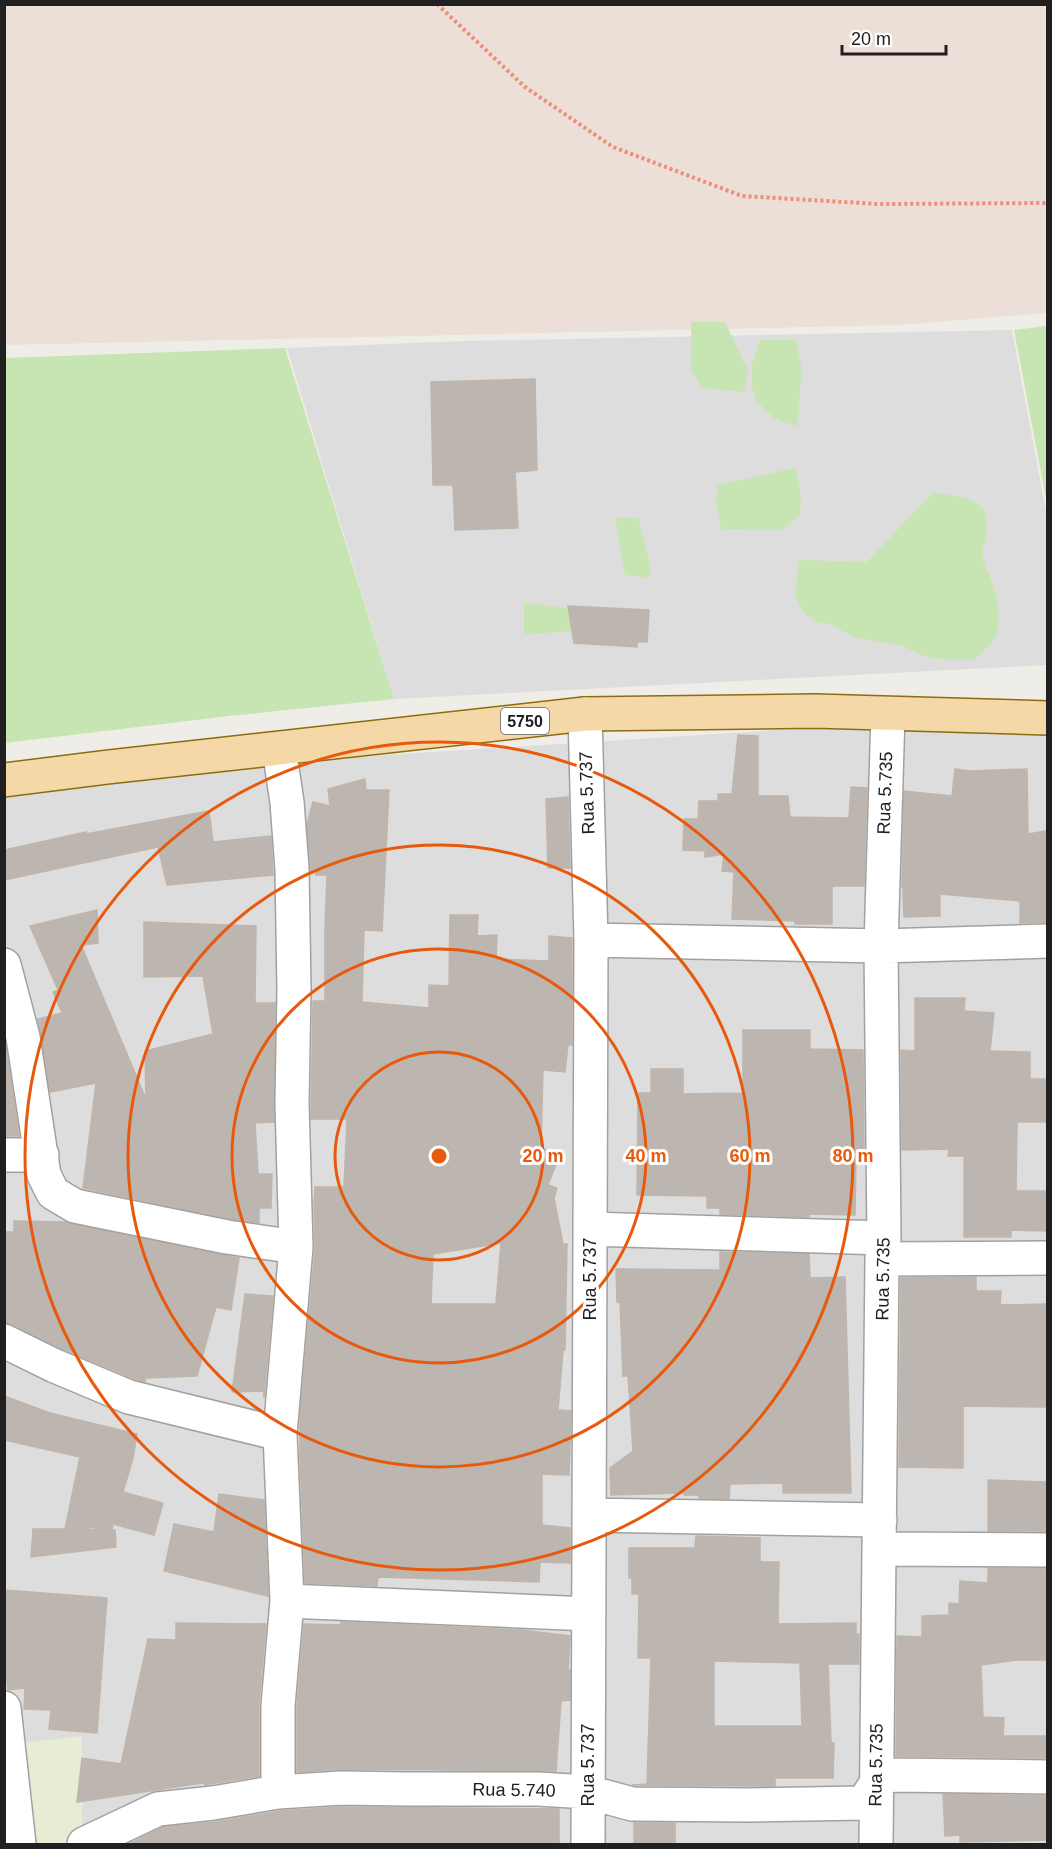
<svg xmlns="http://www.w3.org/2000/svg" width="1052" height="1849" font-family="Arial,sans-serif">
<rect width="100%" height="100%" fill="#efede7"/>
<path fill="#dedddd" d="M 1012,330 L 1047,517 L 1047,665 L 394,699 L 287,348 L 465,341 Z
M 1047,713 L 1047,1844 L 5,1844 L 5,791 L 117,772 Z"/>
<path fill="#ecdfd8" d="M 4,5 L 1047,5 L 1047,313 L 899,325 L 5,345 Z"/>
<path fill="#e9ecd4" d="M 82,1736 L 82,1835 L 65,1844 L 22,1844 L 14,1744 Z"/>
<path fill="#c7e5b2" d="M 691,322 L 725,322 L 748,370 L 744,392 L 702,388 L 691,369 Z
M 1047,326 L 1048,326 L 1047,504 L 1014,330 Z
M 760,340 L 796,340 L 802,370 L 797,427 L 774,418 L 756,401 L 752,386 L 752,363 Z
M 285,348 L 394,699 L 229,716 L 5,743 L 5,358 Z
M 795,468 L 801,493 L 800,515 L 782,530 L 721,529 L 716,503 L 718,485 Z
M 933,492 C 945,495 973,497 981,507 C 994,521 982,540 983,556 C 984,566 988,572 992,582 C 998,597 1003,626 993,640 C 988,648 980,654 973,660 L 938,659 L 918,654 L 904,646 L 852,637 L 833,625 L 820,623 L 804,614 L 795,595 L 799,560 L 867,562 Z
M 615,517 L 638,517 L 650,564 L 650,578 L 625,575 Z
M 524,602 L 582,611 L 584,631 L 524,634 Z"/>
<path fill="#bdb6b0" stroke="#c0b5aa" stroke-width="1.5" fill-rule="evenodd" d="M 535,379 L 537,470 L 515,472 L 518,528 L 455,530 L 453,485 L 433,485 L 431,382 Z
M 568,606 L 649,610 L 647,642 L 637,642 L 637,647 L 574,643 Z
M 738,735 L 758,736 L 758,796 L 788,796 L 790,817 L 849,818 L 851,787 L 867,788 L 864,886 L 832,886 L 832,924 L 795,924 L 795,921 L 732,919 L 734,872 L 722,871 L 724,854 L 705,857 L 705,851 L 683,850 L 684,819 L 698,819 L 699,801 L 718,801 L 718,794 L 732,794 Z
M 955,769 L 970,771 L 1027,769 L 1028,834 L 1047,831 L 1047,922 L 1020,923 L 1020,901 L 940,894 L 940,916 L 904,917 L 903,887 L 902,887 L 904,791 L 952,796 Z
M 365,779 L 366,790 L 389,790 L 382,931 L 364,930 L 362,1002 L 429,1008 L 429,985 L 449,986 L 450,915 L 478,915 L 477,936 L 497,935 L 496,959 L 549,961 L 549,936 L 572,938 L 572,1045 L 568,1045 L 565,1072 L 543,1070 L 541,1148 L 560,1154 L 548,1185 L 557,1188 L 554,1198 L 563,1244 L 567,1244 L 565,1350 L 563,1350 L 558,1410 L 571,1411 L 569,1475 L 542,1474 L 542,1525 L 570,1528 L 570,1563 L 540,1562 L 539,1582 L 378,1577 L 377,1586 L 305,1583 L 300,1458 L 300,1417 L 315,1249 L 314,1203 L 315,1187 L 344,1187 L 347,1119 L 311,1119 L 313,1001 L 325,1001 L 325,928 L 327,875 L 316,875 L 315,871 L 311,871 L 307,824 L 313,802 L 330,806 L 328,789 ZM 501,1243 L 496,1304 L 431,1304 L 433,1254 Z
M 568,797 L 570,868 L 548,868 L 546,799 Z
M 209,811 L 213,842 L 271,836 L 273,875 L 167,885 L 158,847 L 4,880 L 4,850 L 86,832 L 86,834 Z
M 97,910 L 98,943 L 81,945 L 146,1099 L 145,1051 L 213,1034 L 203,976 L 144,977 L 144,922 L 256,926 L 255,1003 L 275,1003 L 274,1122 L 255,1123 L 258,1174 L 272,1174 L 271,1208 L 259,1208 L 259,1223 L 230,1219 L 83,1188 L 96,1083 L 50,1092 L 38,1019 L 62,1013 L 53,992 L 58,990 L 30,926 Z
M 915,998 L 965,998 L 964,1011 L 994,1013 L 990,1051 L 1030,1052 L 1030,1079 L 1047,1079 L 1047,1122 L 1017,1122 L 1016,1191 L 1047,1191 L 1047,1231 L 1011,1230 L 1011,1237 L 964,1237 L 964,1156 L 948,1156 L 949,1149 L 902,1150 L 901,1050 L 915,1051 Z
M 743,1030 L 810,1030 L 810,1049 L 863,1050 L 864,1157 L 856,1156 L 855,1215 L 809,1214 L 809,1217 L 720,1214 L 720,1208 L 707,1208 L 707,1196 L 637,1195 L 638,1093 L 651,1093 L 651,1069 L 683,1069 L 683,1094 L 743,1093 Z
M 4,1040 L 5,1041 L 19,1136 L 4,1136 Z
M 14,1221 L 65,1222 L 239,1258 L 231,1310 L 216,1307 L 197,1376 L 146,1378 L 145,1382 L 135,1379 L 63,1349 L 12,1324 L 4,1323 L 4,1232 L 14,1232 Z
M 720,1252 L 809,1254 L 810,1278 L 845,1277 L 851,1493 L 783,1493 L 783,1483 L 730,1484 L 729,1499 L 699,1498 L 699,1495 L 684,1495 L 684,1493 L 611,1495 L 610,1468 L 633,1451 L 628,1376 L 623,1376 L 620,1302 L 617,1302 L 616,1269 L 720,1270 Z
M 976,1277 L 976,1291 L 1001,1291 L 1000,1305 L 1047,1304 L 1047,1407 L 963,1406 L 963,1468 L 899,1467 L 901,1278 Z
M 245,1294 L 273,1296 L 264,1398 L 264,1391 L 232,1392 Z
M 4,1396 L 50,1413 L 137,1434 L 133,1458 L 123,1492 L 163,1503 L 154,1535 L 113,1524 L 112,1529 L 88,1527 L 89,1529 L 115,1530 L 116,1547 L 31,1557 L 33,1529 L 65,1529 L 80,1457 L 4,1440 Z
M 988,1480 L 1047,1482 L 1047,1531 L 988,1531 Z
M 219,1494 L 264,1500 L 268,1596 L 164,1571 L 174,1524 L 214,1532 Z
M 696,1536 L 760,1538 L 760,1562 L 779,1562 L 778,1624 L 856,1623 L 856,1634 L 859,1634 L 859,1664 L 828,1664 L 831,1743 L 834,1743 L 833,1778 L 775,1778 L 775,1786 L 632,1785 L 647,1784 L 651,1658 L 638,1658 L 639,1594 L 632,1594 L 632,1578 L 629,1578 L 629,1548 L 695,1548 ZM 714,1661 L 800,1663 L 802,1726 L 714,1726 Z
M 988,1568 L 1047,1569 L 1047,1660 L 1017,1660 L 981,1665 L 983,1717 L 1004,1718 L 1003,1736 L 1047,1736 L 1047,1758 L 896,1756 L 897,1636 L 922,1637 L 922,1616 L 949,1615 L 949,1603 L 959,1604 L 960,1581 L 988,1583 Z
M 4,1590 L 107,1598 L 97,1733 L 49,1729 L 51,1710 L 24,1709 L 25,1688 L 8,1690 L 4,1657 Z
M 341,1622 L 522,1630 L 570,1636 L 568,1670 L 570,1670 L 570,1700 L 561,1701 L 556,1771 L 341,1769 L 297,1772 L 297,1707 L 304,1624 L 341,1625 Z
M 176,1623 L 266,1624 L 259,1704 L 259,1776 L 210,1784 L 204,1785 L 209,1782 L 77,1802 L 82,1758 L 121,1764 L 148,1639 L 176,1640 Z
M 943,1794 L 1047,1796 L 1047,1840 L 960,1842 L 960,1835 L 945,1836 Z
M 341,1807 L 559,1809 L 559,1845 L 127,1845 L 163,1827 L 215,1822 L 280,1811 Z
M 634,1823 L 675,1823 L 675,1845 L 634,1845 Z"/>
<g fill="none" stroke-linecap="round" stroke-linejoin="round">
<defs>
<path id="minor" d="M 585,714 L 591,940 L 588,1844
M 591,940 L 881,946 L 1048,941
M 4,965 L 23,1037 L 44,1175 L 53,1193 L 75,1206 L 227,1237 L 296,1247
M 4,1155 L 42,1155
M 590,1229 L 884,1238
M 882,1259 L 1048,1258
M 4,1341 L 55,1366 L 129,1397 L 280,1434
M 590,1515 L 880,1520
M 880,1549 L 1048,1550
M 287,1601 L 589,1614
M 4,1708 L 19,1844
M 278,1792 L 278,1706 L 287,1601 L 280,1434 L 296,1247 L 292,1103 L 294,990 L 292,869 L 287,802 L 279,749
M 84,1844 L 158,1809 L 213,1803 L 278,1792 L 341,1788 L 407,1789 L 538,1789 L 588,1792 L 632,1804 L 748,1805 L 864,1803 C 872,1789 876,1780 892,1775 L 1048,1777
M 876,1844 L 882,1259 L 884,1238 L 881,946 L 888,714"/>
<path id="major" d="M 4,780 L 108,767 L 585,714 L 815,711 L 1048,718"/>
</defs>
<use href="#minor" stroke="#a1a1a1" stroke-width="36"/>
<use href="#major" stroke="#8e6c0d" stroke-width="36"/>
<path stroke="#ee8d79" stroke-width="4" stroke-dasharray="3 3" stroke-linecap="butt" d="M 437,4 L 525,87 L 613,147 L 742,196 L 879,204 L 1048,203"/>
<use href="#minor" stroke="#fff" stroke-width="33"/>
<use href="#major" stroke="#f4d8a7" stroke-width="33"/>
</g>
<g fill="none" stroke="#e8590c" stroke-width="3">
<circle cx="439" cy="1156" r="104"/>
<circle cx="439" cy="1156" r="207"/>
<circle cx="439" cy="1156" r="311"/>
<circle cx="439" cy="1156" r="414"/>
</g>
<g text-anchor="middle" stroke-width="6" stroke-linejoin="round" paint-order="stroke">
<rect fill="#fff" stroke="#636363" stroke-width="1.5" x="501" y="708" width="48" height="26" rx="4.5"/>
<g font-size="16" font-weight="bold" fill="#202020">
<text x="525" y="727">5750</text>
</g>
<g font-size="18" fill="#202020" stroke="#fff">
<text transform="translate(587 793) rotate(-92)" y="6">Rua 5.737</text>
<text transform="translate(885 793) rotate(-88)" y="6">Rua 5.735</text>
<text transform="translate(590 1279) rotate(-90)" y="6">Rua 5.737</text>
<text transform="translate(883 1279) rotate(-89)" y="6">Rua 5.735</text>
<text transform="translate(588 1765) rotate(-90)" y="6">Rua 5.737</text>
<text transform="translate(876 1765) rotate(-89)" y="6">Rua 5.735</text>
<text transform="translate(514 1790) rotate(1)" y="6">Rua 5.740</text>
</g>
</g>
<circle cx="439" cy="1156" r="9" fill="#e8590c" stroke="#fff" stroke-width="3"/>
<g font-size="18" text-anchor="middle" font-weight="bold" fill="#e8590c" stroke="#fff" stroke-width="6" stroke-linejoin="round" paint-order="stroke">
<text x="543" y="1162">20 m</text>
<text x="646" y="1162">40 m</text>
<text x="750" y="1162">60 m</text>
<text x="853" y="1162">80 m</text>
</g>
<rect width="1052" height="1849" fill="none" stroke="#202020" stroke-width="12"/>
<path d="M842 45v9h104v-9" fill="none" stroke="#202020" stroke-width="3"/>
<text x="851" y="45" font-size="18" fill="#202020" stroke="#ffffff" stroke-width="4.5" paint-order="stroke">20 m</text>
</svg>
